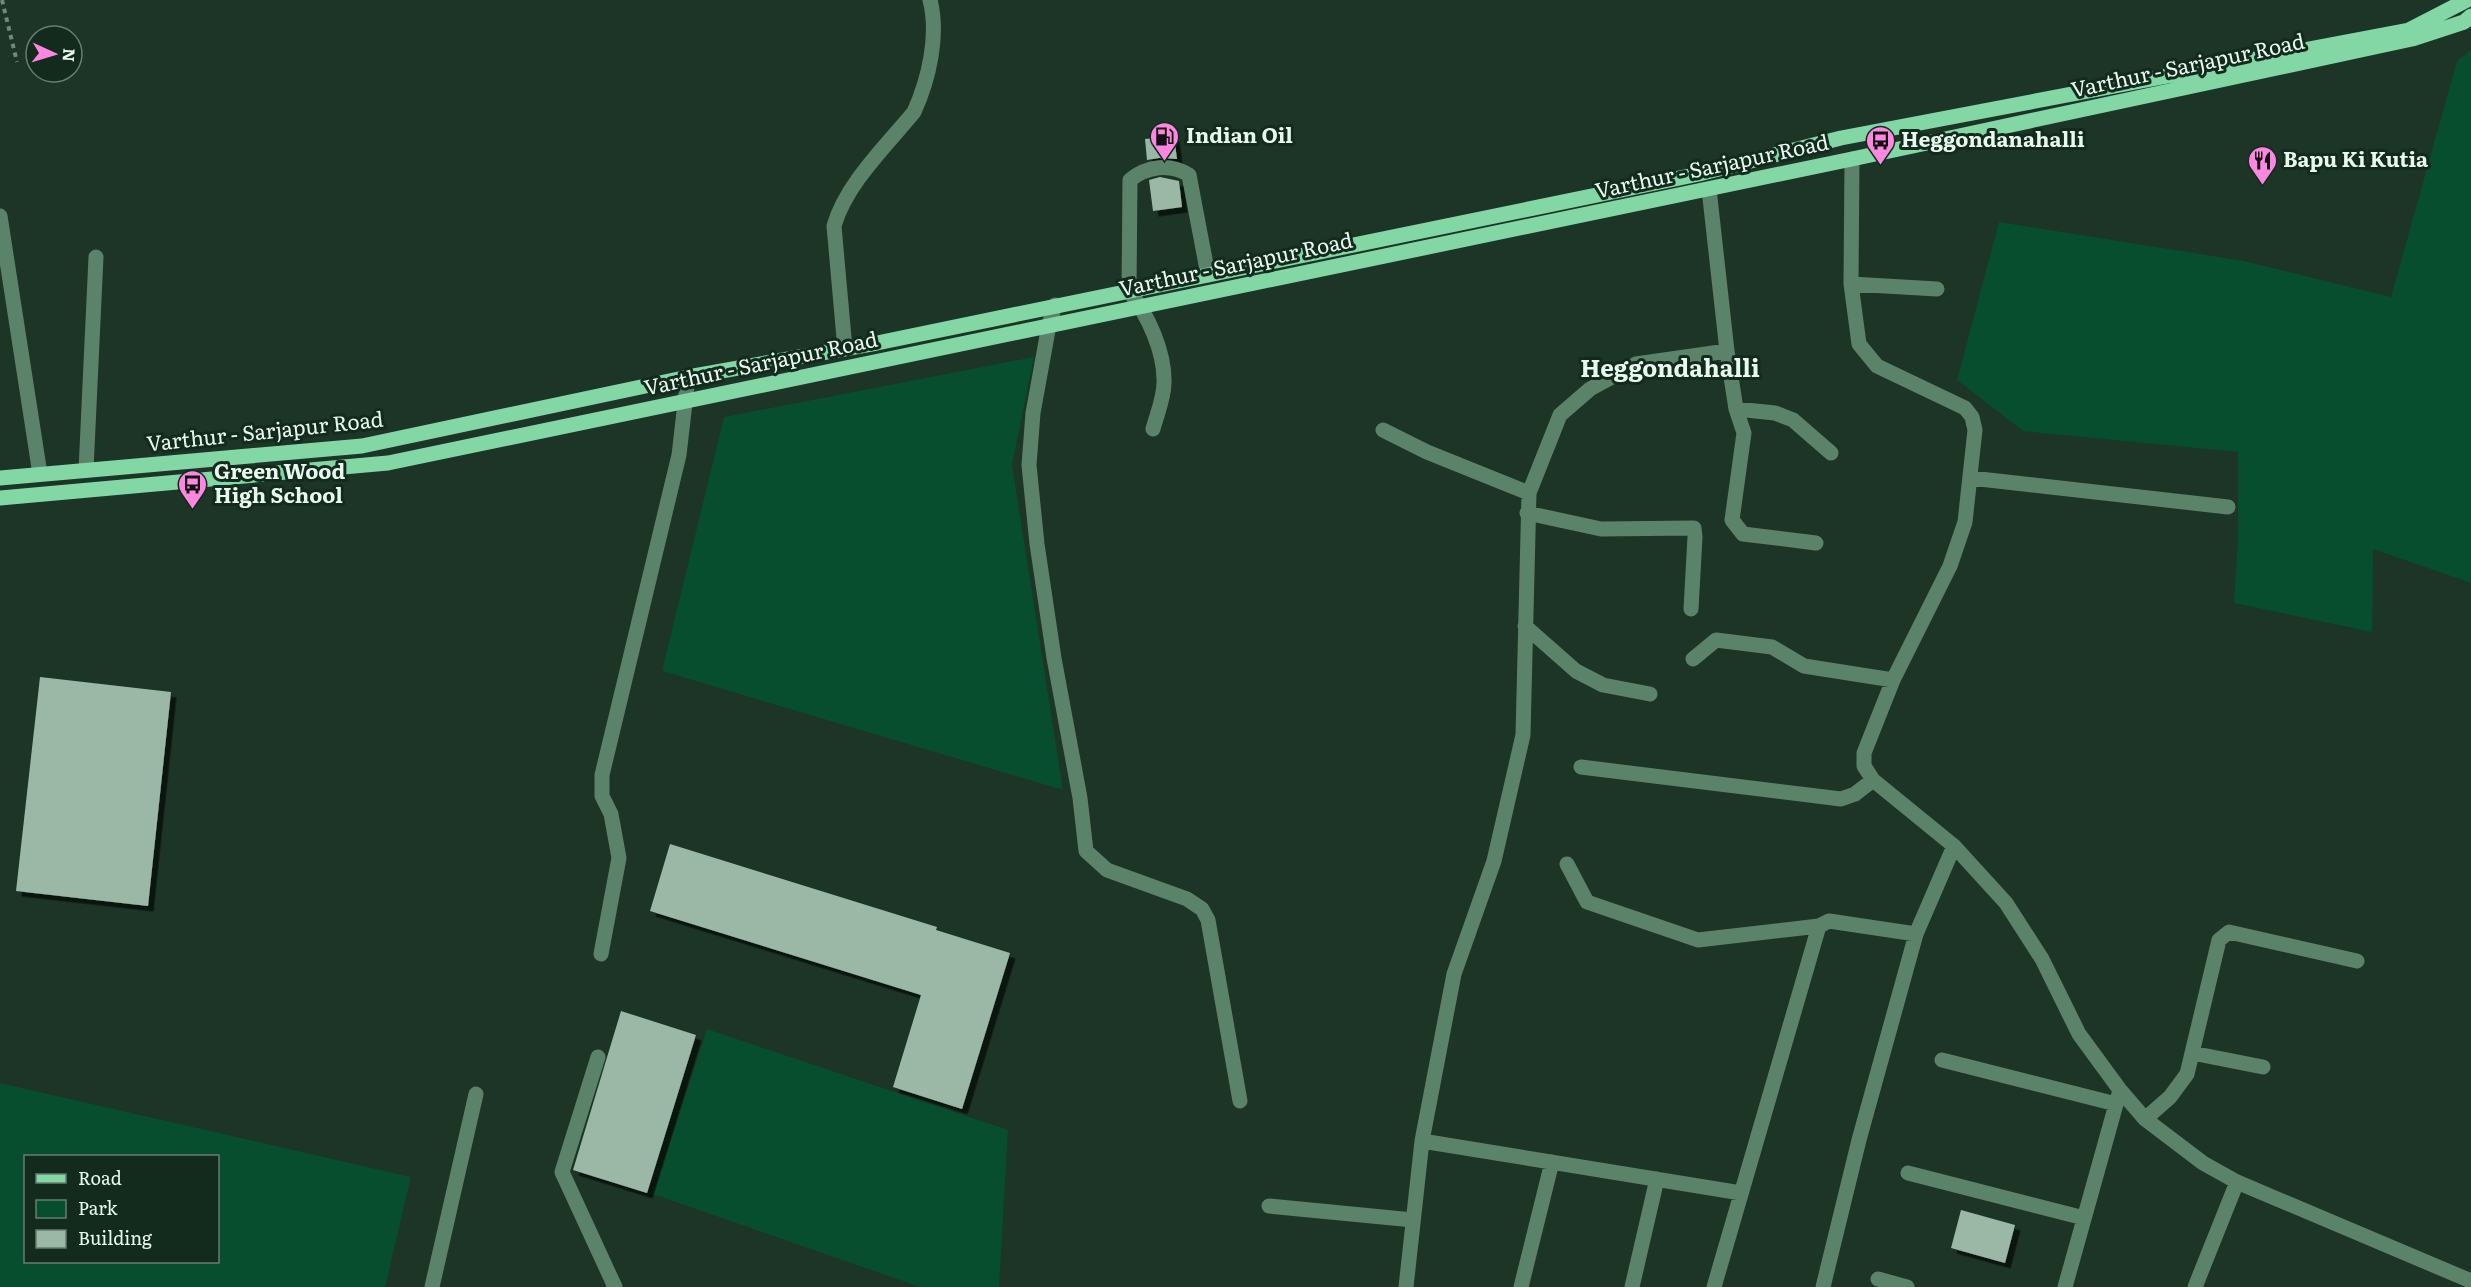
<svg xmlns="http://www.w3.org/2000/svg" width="2471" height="1287" font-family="Literata,serif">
<defs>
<filter id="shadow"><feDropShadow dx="5.5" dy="5.5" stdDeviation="0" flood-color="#0009"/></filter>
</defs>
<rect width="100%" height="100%" fill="#1c3526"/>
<path fill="#064e2d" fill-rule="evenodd" d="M 2471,50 L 2471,583 L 2373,549 L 2372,632 L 2234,603 L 2238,536 L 2238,452 L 2023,431 L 1957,380 L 1999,222 L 2244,261 L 2391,297 L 2457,61 Z
M 1034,357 L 1012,465 L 1063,790 L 662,671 L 724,417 Z
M 707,1029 L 1008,1130 L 999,1287 L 920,1287 L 653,1194 Z
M 0,1083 L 411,1177 L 385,1287 L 0,1287 ZM 26,1156 L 218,1156 L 218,1262 L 26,1262 Z"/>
<path fill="#9ab8a5" filter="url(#shadow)" d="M 1174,136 L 1177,159 L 1159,158 L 1147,160 L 1145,139 Z
M 1160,177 L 1179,181 L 1182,207 L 1153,211 L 1149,180 Z
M 40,677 L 171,692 L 148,906 L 16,891 Z
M 670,844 L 937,927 L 936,930 L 1010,953 L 962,1109 L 893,1087 L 921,995 L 650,911 Z
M 621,1011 L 696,1035 L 647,1193 L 573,1170 Z
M 1961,1210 L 2015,1225 L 2005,1263 L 1951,1248 Z"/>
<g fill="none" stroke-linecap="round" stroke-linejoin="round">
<path stroke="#73887b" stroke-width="4" stroke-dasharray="4.5 4.5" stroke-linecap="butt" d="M 2,0 L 17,62"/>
<path stroke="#5b836a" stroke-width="15" d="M 1852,159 L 1851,284 L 1859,344 L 1877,366 L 1965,408 L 1972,417 L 1975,430 L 1965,522 L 1950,566 L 1893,680 L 1864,753 L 1864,766 L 1873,780 L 1954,846 L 2006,903 L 2042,959 L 2079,1034 L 2120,1090 L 2145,1119 L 2203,1163 L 2237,1182 L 2471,1281
M 0,216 L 40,474
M 1851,284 L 1937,289
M 1055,305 L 1049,325 L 1033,413 L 1029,465 L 1037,544 L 1054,658 L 1080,798 L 1086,851 L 1107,870 L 1187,899 L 1202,909 L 1208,920 L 1240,1101
M 845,349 L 834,226 C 846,184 886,146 914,112 C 929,79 939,35 930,0
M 1727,351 L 1736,409 L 1744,433 L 1732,520 L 1743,534 L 1816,543
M 1736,409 L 1775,413 L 1793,420 L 1831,453
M 1153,429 C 1157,414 1164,398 1164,383 C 1165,352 1148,315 1129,291 L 1130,180 C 1147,166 1170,163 1189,175 L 1208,275
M 1383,430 L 1427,452 L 1529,493
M 86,470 L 96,257
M 1971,478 L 2228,507
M 1527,513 L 1601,529 L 1694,528 L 1695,537 L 1691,609
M 1525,626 L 1576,671 L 1603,685 L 1650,694
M 1693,659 L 1716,640 L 1772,647 L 1804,666 L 1893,680
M 1581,767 L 1841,799 L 1855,794 L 1873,780
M 1567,864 L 1587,902 L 1698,940 L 1819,926
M 601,954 L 619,858 L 611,814 L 602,796 L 602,775 L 679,455 L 688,377
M 2192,1053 L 2263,1067
M 598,1057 L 562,1172 L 615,1287
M 1942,1060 L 2116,1104
M 2145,1119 L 2170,1097 L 2187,1074 L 2219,940 L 2229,932 L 2357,961
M 1422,1141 L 1741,1193
M 1908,1173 L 2084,1218
M 1269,1206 L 1413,1220
M 1878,1279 L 1907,1287
M 432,1287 L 476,1094
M 1406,1287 L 1422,1141 L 1454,974 L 1494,861 L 1523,735 L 1529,493 L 1560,415 L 1590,389 L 1636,364 L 1727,351 L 1709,189
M 1521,1287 L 1552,1162
M 1632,1287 L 1657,1179
M 1714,1287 L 1819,926 L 1829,921 L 1916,934
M 1823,1287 L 1859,1140 L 1916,934 L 1954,846
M 2065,1287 L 2120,1090
M 2195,1287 L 2237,1182"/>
<path stroke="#82d7a4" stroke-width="15" d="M 0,478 L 362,446 L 688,377 L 877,343 L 1699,174 L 1841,138 L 2409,30 L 2467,0
M 0,498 L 388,463 L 1852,159 L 2412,39 L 2464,22 L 2471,16"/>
</g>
<defs>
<symbol id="fuel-pin" viewBox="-11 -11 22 30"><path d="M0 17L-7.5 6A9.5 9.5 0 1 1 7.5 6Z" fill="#fd86e1" stroke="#122b1d"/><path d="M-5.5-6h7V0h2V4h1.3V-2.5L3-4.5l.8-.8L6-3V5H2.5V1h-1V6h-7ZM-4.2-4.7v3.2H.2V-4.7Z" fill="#111"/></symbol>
<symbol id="bus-pin" viewBox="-11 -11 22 30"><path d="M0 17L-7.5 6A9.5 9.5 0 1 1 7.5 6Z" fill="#fd86e1" stroke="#122b1d"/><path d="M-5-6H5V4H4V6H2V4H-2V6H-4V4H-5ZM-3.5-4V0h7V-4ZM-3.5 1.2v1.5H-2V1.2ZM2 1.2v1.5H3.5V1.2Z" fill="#111"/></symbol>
<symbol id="restaurant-pin" viewBox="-11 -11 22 30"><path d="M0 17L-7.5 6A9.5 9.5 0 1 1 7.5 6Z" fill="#fd86e1" stroke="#122b1d"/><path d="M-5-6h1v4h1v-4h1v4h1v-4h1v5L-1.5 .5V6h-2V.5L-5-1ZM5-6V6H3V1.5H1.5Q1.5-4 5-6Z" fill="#111"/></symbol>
</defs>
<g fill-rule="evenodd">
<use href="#fuel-pin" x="1148" y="120" width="33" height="45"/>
<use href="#bus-pin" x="1864" y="124" width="33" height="45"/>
<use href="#restaurant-pin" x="2246" y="144" width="33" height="45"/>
<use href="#bus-pin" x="176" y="468" width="33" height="45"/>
</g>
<g text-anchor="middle" stroke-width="6" stroke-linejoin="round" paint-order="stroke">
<g font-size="21" fill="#eaf9ef" stroke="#122b1d">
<text transform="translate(2188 66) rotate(-12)" y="7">Varthur - Sarjapur Road</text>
<text transform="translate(1712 167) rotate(-12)" y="7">Varthur - Sarjapur Road</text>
<text transform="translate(1236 265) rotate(-12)" y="7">Varthur - Sarjapur Road</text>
<text transform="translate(761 364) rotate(-12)" y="7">Varthur - Sarjapur Road</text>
<text transform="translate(265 432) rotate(-6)" y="7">Varthur - Sarjapur Road</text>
</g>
<g font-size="21" font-weight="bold" fill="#eaf9ef" stroke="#122b1d" text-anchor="start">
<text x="1186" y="143">Indian Oil</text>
<text x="1901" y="147">Heggondanahalli</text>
<text x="2283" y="167">Bapu Ki Kutia</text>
<text x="214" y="479">Green Wood<tspan x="214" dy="24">High School</tspan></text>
</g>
<g font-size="24" font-weight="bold" fill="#eaf9ef" stroke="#122b1d">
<text x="1670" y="377">Heggondahalli</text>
</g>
</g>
<rect x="24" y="1155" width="195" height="108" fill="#122b1d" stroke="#687d71" stroke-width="1.5"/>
<rect x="36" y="1174" width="30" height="9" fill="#82d7a4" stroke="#687d71" stroke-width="1.5"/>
<text x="78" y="1185" font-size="18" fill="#eaf9ef">Road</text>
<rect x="36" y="1200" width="30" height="18" fill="#064e2d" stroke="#687d71" stroke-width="1.5"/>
<text x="78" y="1215" font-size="18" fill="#eaf9ef">Park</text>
<rect x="36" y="1230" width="30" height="18" fill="#9ab8a5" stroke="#687d71" stroke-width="1.5"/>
<text x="78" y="1245" font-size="18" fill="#eaf9ef">Building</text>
<g transform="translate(54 54) rotate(94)"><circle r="28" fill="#122b1d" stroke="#687d71" stroke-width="1.5"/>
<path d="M0-4.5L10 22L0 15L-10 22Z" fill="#fd86e1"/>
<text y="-9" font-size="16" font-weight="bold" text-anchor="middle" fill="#eaf9ef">N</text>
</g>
</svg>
